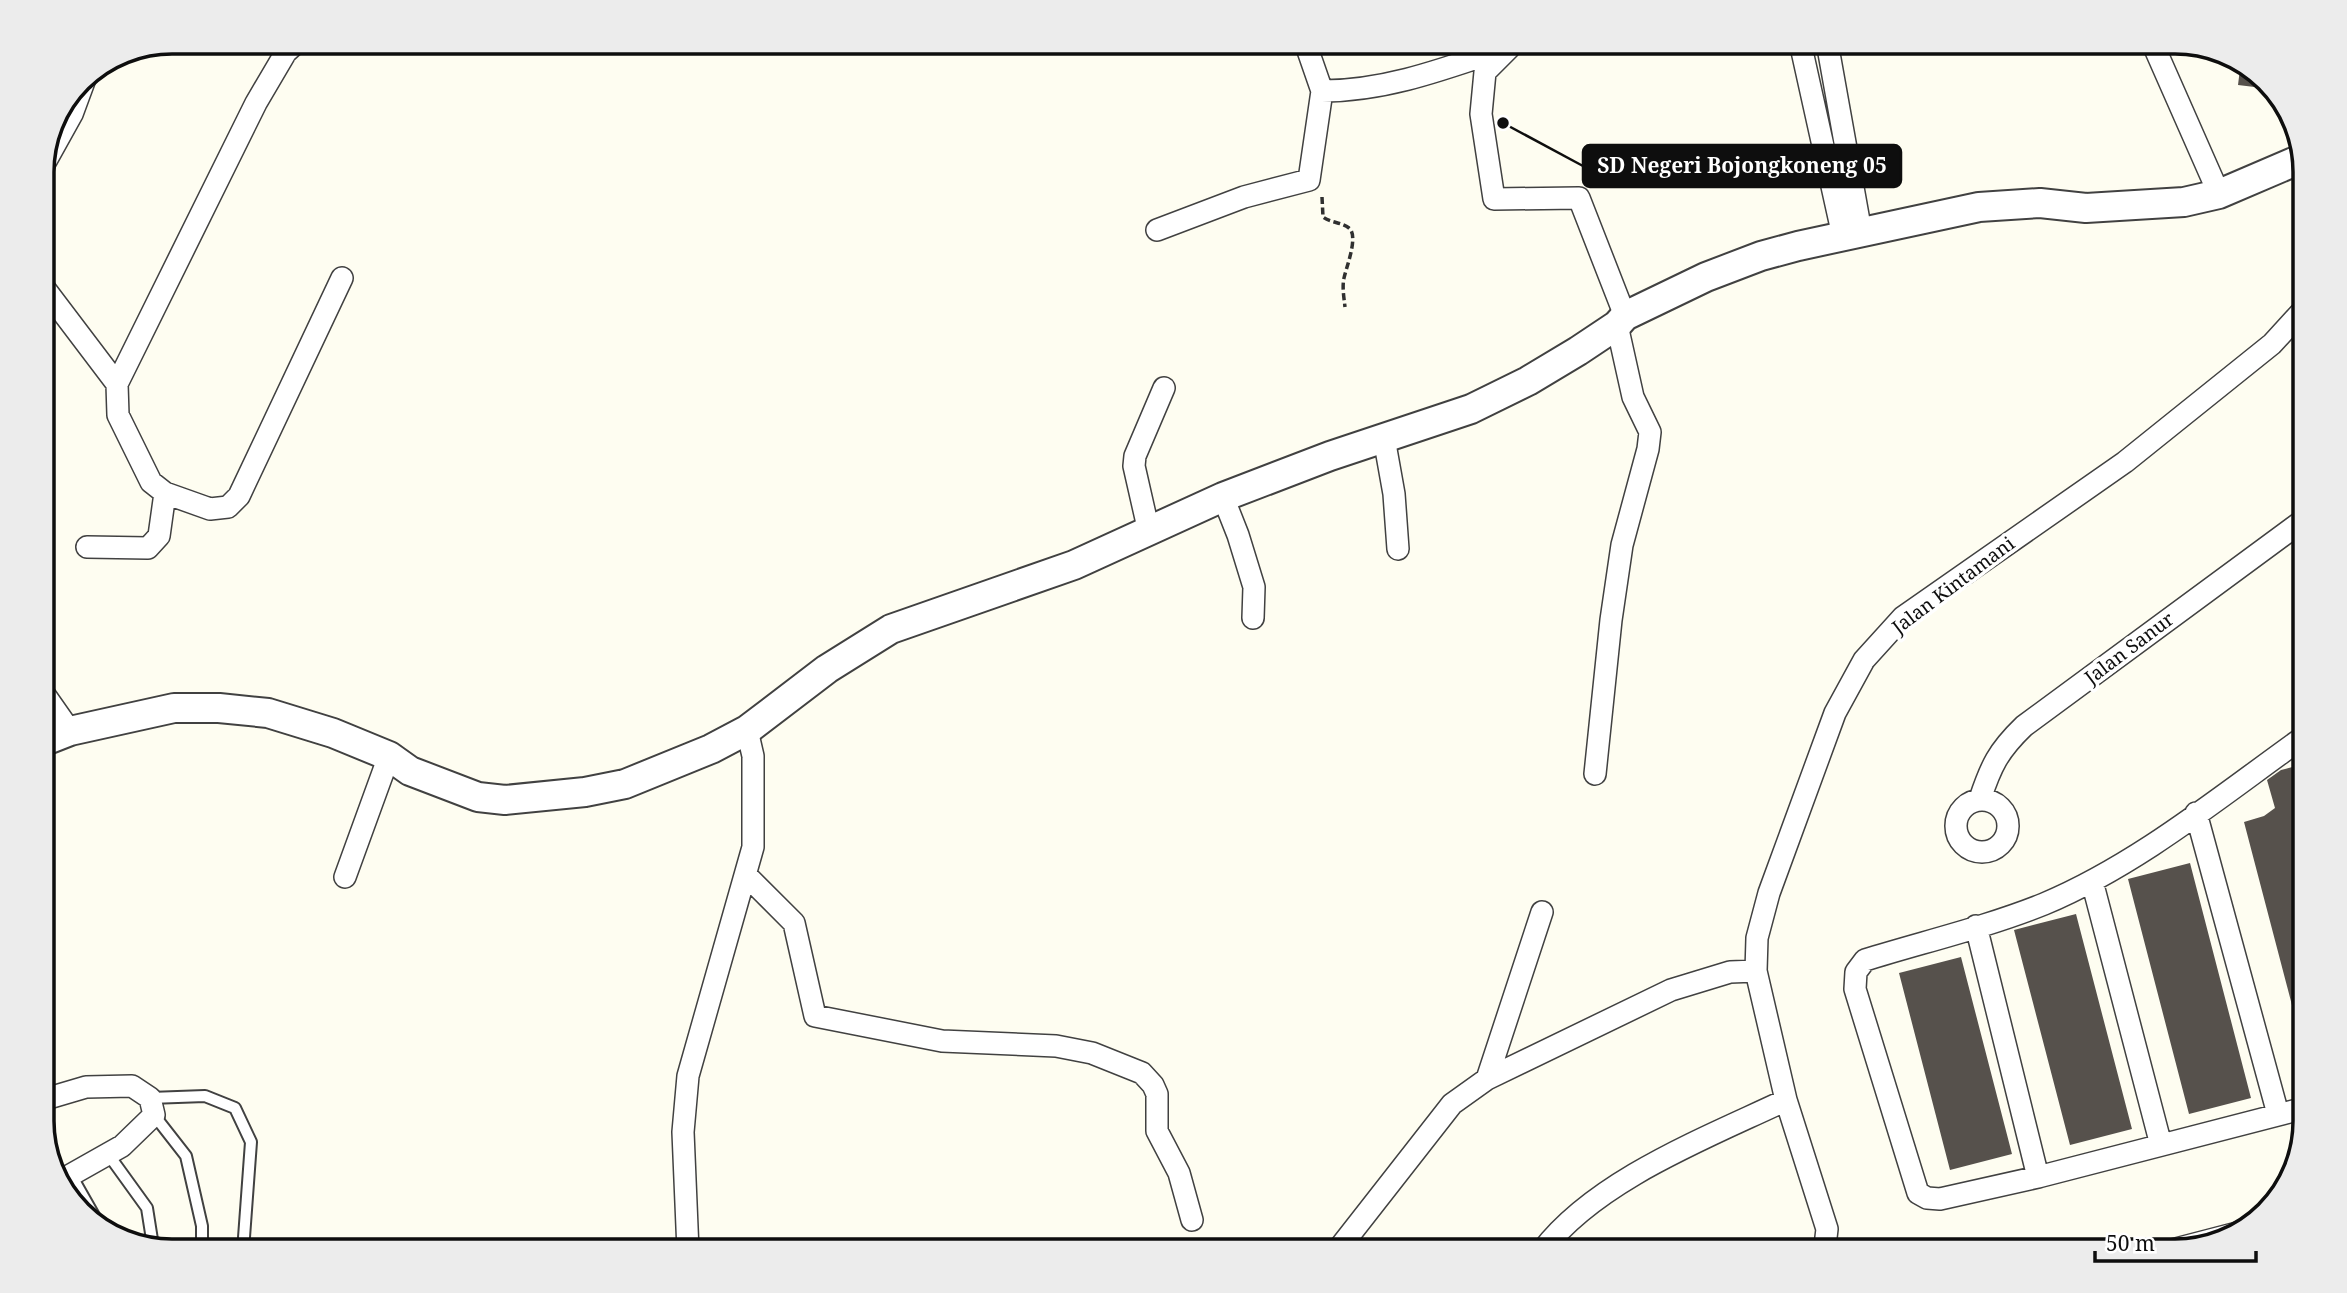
<svg xmlns="http://www.w3.org/2000/svg" width="2347" height="1293" font-family="'Noto Serif',serif">
<rect width="100%" height="100%" fill="#fefdf1"/>
<path fill="#56514c" d="M 2241,61 L 2253,72 L 2271,89 L 2238,85 Z
M 2296,766 L 2305,801 L 2305,1032 L 2299,1032 L 2244,822 L 2264,816 L 2275,808 L 2267,780 L 2281,770 Z
M 2190,863 L 2251,1098 L 2189,1114 L 2128,879 Z
M 2076,914 L 2132,1129 L 2070,1145 L 2014,930 Z
M 1961,957 L 2012,1154 L 1950,1170 L 1899,973 Z"/>
<g fill="none" stroke-linecap="round" stroke-linejoin="round">
<defs>
<path id="service" d="M 150,1098 L 205,1096 L 235,1108 L 251,1142 L 243,1251
M 154,1115 L 186,1156 L 202,1226 L 202,1251
M 108,1154 L 147,1208 L 153,1246
M 71,1175 L 101,1228"/>
<path id="minor" d="M 297,42 L 286,52 L 256,103 L 117,384 L 118,415 L 151,482 L 165,493 L 210,509 L 228,507 L 239,496 L 342,278
M 1305,42 L 1322,91 C 1385,91 1444,69 1503,49
M 1800,42 L 1843,236
M 1827,42 L 1861,232
M 2152,42 L 2219,194
M 1509,48 L 1485,72 L 1481,114 L 1494,199 L 1579,198 L 1625,316
M 42,168 L 72,114 L 86,76
M 1157,230 L 1244,197 L 1309,180 L 1322,91
M 42,285 L 117,384
M 1384,438 L 1394,494 L 1398,549
M 1223,497 L 1238,535 L 1254,587 L 1253,618
M 1149,532 L 1134,466 L 1135,456 L 1164,388
M 87,547 L 148,548 L 159,536 L 165,493
M 42,691 L 70,731
M 2305,736 C 2222,795 2139,864 2044,904 C 1987,927 1923,942 1865,960 L 1856,972 L 1855,989 L 1918,1193 L 1927,1198 L 1940,1199 L 2038,1177 L 2305,1108
M 1595,774 L 1611,620 L 1622,545 L 1648,449 L 1650,432 L 1633,397 L 1617,325
M 1980,799 C 1991,766 1998,751 2024,726 L 2305,519
M1956 826a26 26 0 1 1 52 0a26 26 0 1 1-52 0Z
M 2196,813 L 2278,1114
M 746,875 L 794,923 L 815,1016 L 942,1041 L 1056,1046 L 1092,1053 L 1142,1073 L 1153,1085 L 1157,1094 L 1157,1131 L 1179,1173 L 1192,1220
M 345,877 L 389,756
M 2092,881 L 2161,1145
M 1976,926 L 2038,1177
M 1487,1079 L 1542,912
M 42,1100 L 86,1087 L 132,1086 L 150,1098 L 154,1115 L 122,1146 L 60,1181
M 688,1251 L 683,1132 L 688,1076 L 753,847 L 753,756 L 747,730
M 1337,1251 L 1452,1104 L 1487,1079 L 1671,990 L 1730,972 L 1756,971
M 1542,1251 C 1596,1180 1706,1138 1786,1100
M 1821,1251 L 1825,1246 L 1827,1229 L 1786,1100 L 1756,971 L 1757,938 L 1769,893 L 1835,713 L 1864,660 L 1903,617 L 2125,462 L 2272,344 L 2305,308
M 2168,1251 L 2241,1232"/>
<path id="tertiary" d="M 42,742 L 70,731 L 174,708 L 219,708 L 268,713 L 333,733 L 389,756 L 410,771 L 478,797 L 505,800 L 585,792 L 625,784 L 711,749 L 747,730 L 827,669 L 891,629 L 1074,565 L 1223,497 L 1330,456 L 1471,409 L 1528,381 L 1578,351 L 1617,325 L 1625,316 L 1706,277 L 1761,256 L 1798,246 L 1979,207 L 2040,203 L 2086,208 L 2184,202 L 2219,194 L 2303,158"/>
</defs>
<use href="#service" stroke="#414141" stroke-width="14"/>
<use href="#minor" stroke="#414141" stroke-width="24"/>
<use href="#tertiary" stroke="#414141" stroke-width="32"/>
<path stroke="#303030" stroke-width="3.5" stroke-dasharray="7 3.5" stroke-linecap="butt" d="M 1322,197 L 1323,217 C 1331,223 1341,222 1349,228 C 1359,236 1346,268 1344,278 C 1342,287 1344,298 1345,307"/>
<use href="#service" stroke="#fff" stroke-width="10"/>
<use href="#minor" stroke="#fff" stroke-width="21"/>
<use href="#tertiary" stroke="#fff" stroke-width="28"/>
</g>
<g text-anchor="middle" stroke-width="7" stroke-linejoin="round" paint-order="stroke">
<g font-size="19" fill="#0e0e0e" stroke="#fff">
<text transform="translate(1953 585) rotate(-37)" y="7">Jalan Kintamani</text>
<text transform="translate(2129 648) rotate(-37)" y="7">Jalan Sanur</text>
</g>
</g>
<path d="M0 0H2347V1293H0ZM172 54H2175A118 118 0 0 1 2293 172V1121A118 118 0 0 1 2175 1239H172A118 118 0 0 1 54 1121V172A118 118 0 0 1 172 54Z" fill="#ececec" fill-rule="evenodd"/>
<path fill="none" stroke="#0e0e0e" stroke-width="3.5" d="M172 54H2175A118 118 0 0 1 2293 172V1121A118 118 0 0 1 2175 1239H172A118 118 0 0 1 54 1121V172A118 118 0 0 1 172 54Z"/>
<path fill="none" stroke="#0e0e0e" stroke-width="2.5" d="M1503 123L1583 166"/>
<circle fill="#0e0e0e" stroke="#fff" stroke-width="2.5" cx="1503" cy="123" r="7"/>
<rect fill="#0e0e0e" stroke="#0e0e0e" stroke-width="2.5" x="1583" y="145" width="318" height="42" rx="7"/>
<g font-size="21" text-anchor="middle" font-weight="bold" fill="#fff">
<text x="1742" y="173">SD Negeri Bojongkoneng 05</text>
</g>
<path d="M2095 1251v10h161v-10" fill="none" stroke="#0e0e0e" stroke-width="3.5"/>
<text x="2106" y="1251" font-size="21" fill="#0e0e0e" stroke="#ffffff" stroke-width="5" paint-order="stroke">50 m</text>
</svg>
